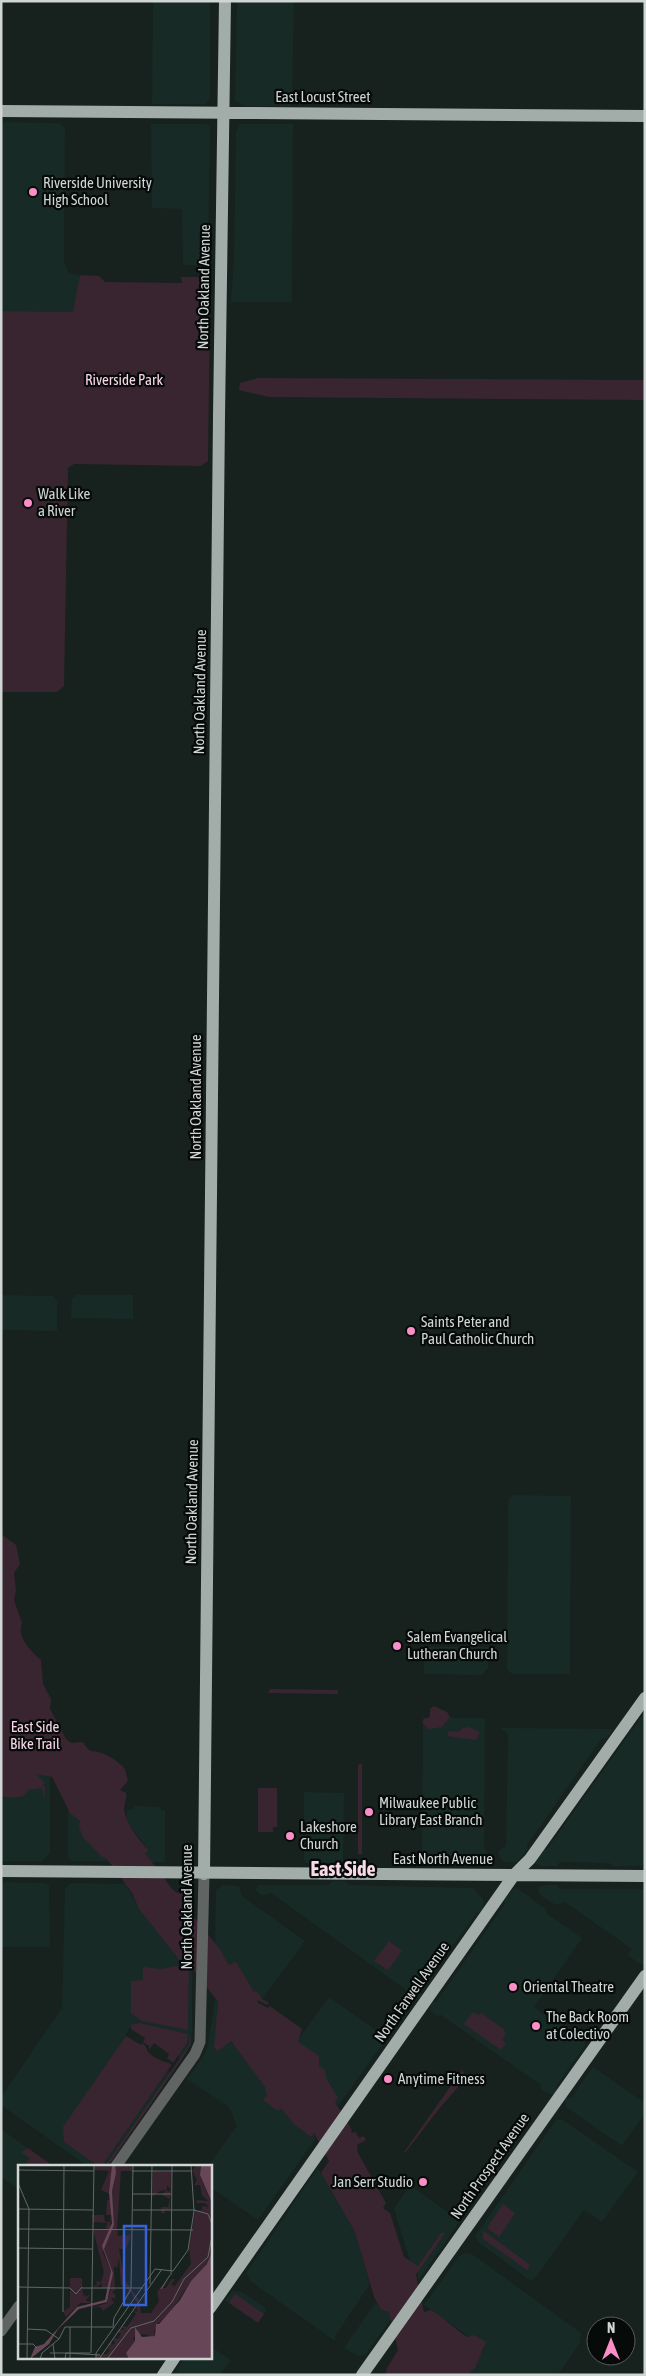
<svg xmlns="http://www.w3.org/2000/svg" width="646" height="2376" font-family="'Asap Condensed',sans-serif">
<rect width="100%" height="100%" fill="#17211e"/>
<path fill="#182a25" d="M 153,1 L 210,1 L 210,99 L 206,104 L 152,104 Z
M 237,1 L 294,1 L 292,106 L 244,106 L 235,101 Z
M 1,122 L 59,123 L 65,128 L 64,262 L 69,273 L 80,275 L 74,312 L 1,311 Z
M 151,124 L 206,124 L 210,126 L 208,262 L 204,265 L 183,265 L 182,209 L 152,208 Z
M 240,124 L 293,124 L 292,302 L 231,302 L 234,258 L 236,132 Z
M 1,1295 L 53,1296 L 57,1301 L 57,1331 L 1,1330 Z
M 77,1295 L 133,1295 L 133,1319 L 71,1318 L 72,1299 Z
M 514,1495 L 571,1496 L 570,1674 L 512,1674 L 507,1670 L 508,1503 L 509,1498 Z
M 424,1647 L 489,1647 L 488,1668 L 482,1675 L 424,1674 Z
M 645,1712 L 645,1864 L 642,1866 L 612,1866 L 609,1863 L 560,1862 L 557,1866 L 540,1866 L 537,1864 L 535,1861 L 543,1849 L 547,1849 Z
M 1,1713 L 44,1776 L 50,1775 L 50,1853 L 42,1861 L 1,1861 Z
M 423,1718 L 485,1718 L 484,1848 L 487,1851 L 487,1855 L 483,1861 L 422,1862 Z
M 500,1728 L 613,1729 L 607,1738 L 602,1738 L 527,1845 L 528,1849 L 517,1862 L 504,1862 L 499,1857 L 499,1851 L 506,1846 L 508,1734 Z
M 304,1792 L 344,1793 L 343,1861 L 339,1867 L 332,1867 L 330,1863 L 306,1863 L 304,1859 Z
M 68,1802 L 109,1861 L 72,1861 L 68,1858 Z
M 134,1806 L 161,1807 L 161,1810 L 165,1810 L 165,1862 L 151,1862 L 145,1853 L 149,1851 L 127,1822 L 127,1811 L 134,1809 Z
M 333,1881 L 345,1881 L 349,1885 L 473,1888 L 483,1899 L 483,1908 L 481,1912 L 477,1912 L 421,1991 L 422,1996 L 412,2003 L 401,1996 L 406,1990 L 299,1913 L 271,1893 L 262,1896 L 255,1890 L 258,1885 L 329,1885 Z
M 1,1882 L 44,1883 L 49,1885 L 50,1947 L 1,1947 Z
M 74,1883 L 126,1884 L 139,1909 L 180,1961 L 184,1958 L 192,1968 L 192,2032 L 191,2044 L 182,2059 L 131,2025 L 123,2040 L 172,2074 L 108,2166 L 87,2166 L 1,2105 L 1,2097 L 62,2008 L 65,1889 L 69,1884 Z
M 223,1885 L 239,1886 L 242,1896 L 305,1941 L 261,2001 L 257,2001 L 229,1965 L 215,1943 L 216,1890 Z
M 547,1885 L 557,1885 L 559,1889 L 645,1889 L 645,1964 L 640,1964 L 627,1955 L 632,1949 L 565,1902 L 556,1905 L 539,1894 L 538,1887 Z
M 513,1889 L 518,1889 L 546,1909 L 546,1913 L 582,1938 L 534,2007 L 586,2044 L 556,2087 L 557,2091 L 553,2095 L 541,2090 L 541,2085 L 441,2015 L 437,2016 L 430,2010 L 432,2002 L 436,2002 L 505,1904 L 504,1900 Z
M 329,1997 L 387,2038 L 338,2106 L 293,2047 Z
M 215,1998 L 218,2002 L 217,2012 L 231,2041 L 292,2119 L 301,2130 L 311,2136 L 314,2133 L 316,2138 L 258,2220 L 210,2187 L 210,2166 L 208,2166 L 237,2126 L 229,2107 L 187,2079 L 203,2057 L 208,2045 Z
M 593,2067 L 645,2103 L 645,2114 L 622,2146 L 566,2107 L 565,2100 L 567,2098 L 571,2098 Z
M 556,2120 L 563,2120 L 638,2172 L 602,2222 L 584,2210 L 537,2276 L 531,2281 L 478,2242 L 475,2236 Z
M 1,2129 L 53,2166 L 19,2166 L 19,2189 L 1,2177 Z
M 318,2168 L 355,2232 L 370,2284 L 335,2336 L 335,2341 L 250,2281 L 246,2273 Z
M 410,2185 L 460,2221 L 418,2281 L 418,2266 L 410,2261 L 394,2209 Z
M 464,2253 L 472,2254 L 581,2333 L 580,2343 L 558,2375 L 467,2375 L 485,2348 L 424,2305 L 459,2256 Z
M 232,2291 L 242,2292 L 267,2309 L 258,2323 L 225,2300 Z
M 376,2302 L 381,2310 L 389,2312 L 391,2319 L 366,2354 L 358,2356 L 344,2348 Z
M 210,2346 L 231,2360 L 220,2375 L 173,2375 L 185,2357 L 210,2357 Z"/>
<path fill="#39252f" d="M 80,275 L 99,276 L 105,282 L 182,283 L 181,277 L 203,277 L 208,280 L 210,313 L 208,461 L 201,466 L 74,464 L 68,468 L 64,686 L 57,692 L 1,692 L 1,311 L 73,312 Z
M 258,378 L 645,380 L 645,400 L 269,397 L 239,390 L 240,383 Z
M 1,1534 L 16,1545 L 20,1564 L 14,1573 L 16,1590 L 14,1600 L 22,1623 C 16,1637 32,1652 41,1660 L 43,1684 L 51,1699 L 50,1709 L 66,1739 L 71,1743 C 91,1741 79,1743 91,1751 C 102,1751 118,1760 125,1769 L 128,1781 L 120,1790 L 126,1793 C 127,1800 124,1803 124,1809 C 126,1825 139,1839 149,1851 L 145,1853 L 173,1890 L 180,1894 L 184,1892 L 188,1896 L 186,1907 L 219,1948 L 229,1965 L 236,1962 L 254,1992 L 257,1991 L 262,1999 L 269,2003 L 267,2005 L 258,2000 L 258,2003 L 268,2008 L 270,2006 L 302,2029 L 298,2042 L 319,2056 L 319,2066 L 325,2070 L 326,2078 L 338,2098 L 335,2102 L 352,2130 L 351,2133 L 356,2132 L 359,2138 L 364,2136 L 366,2140 L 357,2145 L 358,2153 L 386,2203 L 383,2208 L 390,2213 L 404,2257 L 418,2266 L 441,2233 L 445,2233 L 416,2275 L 424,2312 L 431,2310 C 445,2318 453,2328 467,2337 L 474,2335 L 486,2342 L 475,2368 L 467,2375 L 387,2375 L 386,2370 L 398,2350 L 389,2312 L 381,2310 L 374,2297 L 355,2232 L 321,2173 L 329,2161 L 314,2133 L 311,2137 L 294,2124 L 281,2108 L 278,2111 L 263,2100 L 267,2096 L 265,2087 L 231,2041 L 218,2051 L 214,2048 L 218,2002 L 189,1964 L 188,2030 L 142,2021 L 131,2013 L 131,1981 L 143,1980 L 143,1967 L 160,1969 L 177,1966 L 182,1969 L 188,1963 L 184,1958 L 180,1961 L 139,1909 L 132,1893 L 107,1859 L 101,1856 L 83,1837 L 79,1827 L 80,1821 L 70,1813 L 52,1777 L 36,1774 L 46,1784 L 42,1785 L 45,1787 L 44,1799 L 42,1788 L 28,1790 L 24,1796 L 10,1798 L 1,1796 Z
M 270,1689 L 338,1690 L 338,1694 L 268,1693 Z
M 434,1706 L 447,1712 L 450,1717 L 442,1727 L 428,1729 L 422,1722 L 424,1719 L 430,1717 L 430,1709 Z
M 469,1727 L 480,1732 L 476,1740 L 447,1736 L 449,1731 L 459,1732 L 463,1728 Z
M 362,1763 L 362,1854 L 358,1854 L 358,1765 Z
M 258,1788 L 277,1788 L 277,1827 L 273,1827 L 273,1832 L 258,1832 Z
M 389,1941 L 402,1951 L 388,1970 L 374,1961 Z
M 473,2012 L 478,2015 L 481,2013 L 505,2030 L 504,2032 L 506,2034 L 502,2040 L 506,2043 L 501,2050 L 464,2024 Z
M 139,2023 L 188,2034 L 187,2043 L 173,2063 L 167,2058 L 169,2054 L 154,2043 L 149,2050 L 149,2046 L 143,2042 L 145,2038 L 131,2029 L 131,2025 Z
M 190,2034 L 191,2044 L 182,2059 L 108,2166 L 105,2166 L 189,2045 Z
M 126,2036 L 141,2045 L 142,2043 C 147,2046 146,2049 149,2053 C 155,2059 165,2062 172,2064 L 102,2166 L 98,2166 L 64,2142 L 63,2127 Z
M 462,2070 L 467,2077 L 439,2109 L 405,2153 L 404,2152 Z
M 28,2148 L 53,2166 L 24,2166 L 30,2158 L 21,2152 Z
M 503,2204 L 515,2213 L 499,2237 L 487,2228 Z
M 484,2231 L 530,2265 L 527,2270 L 482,2238 Z
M 235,2294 L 264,2314 L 258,2323 L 229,2303 Z"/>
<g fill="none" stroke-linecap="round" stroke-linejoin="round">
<path stroke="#606564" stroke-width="11" d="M 116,2166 L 195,2054 L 200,2042 L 204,1874
M 1,2331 L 19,2306"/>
<path stroke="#a2adaa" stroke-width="12" d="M 1,111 L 645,116
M 1,1871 L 645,1876
M 204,1874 L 219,416 L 225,1
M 210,2308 L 514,1875 L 530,1859 L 645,1698
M 163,2375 L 175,2357
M 362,2375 L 645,1976"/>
</g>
<g fill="#fa8fc7" stroke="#060a09" stroke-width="2">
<circle cx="33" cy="192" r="5"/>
<circle cx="28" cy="503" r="5"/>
<circle cx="411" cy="1331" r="5"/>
<circle cx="397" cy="1646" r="5"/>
<circle cx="369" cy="1812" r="5"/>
<circle cx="290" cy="1836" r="5"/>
<circle cx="513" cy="1987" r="5"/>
<circle cx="536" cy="2026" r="5"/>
<circle cx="388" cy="2079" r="5"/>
<circle cx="423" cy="2182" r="5"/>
</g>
<g text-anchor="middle" stroke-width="4.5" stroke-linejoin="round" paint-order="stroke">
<g font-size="15" fill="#d0d6d4" stroke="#060a09">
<text x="323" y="102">East Locust Street</text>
<text transform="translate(204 287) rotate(-89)" y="5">North Oakland Avenue</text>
<text transform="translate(200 692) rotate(-89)" y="5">North Oakland Avenue</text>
<text transform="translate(196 1097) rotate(-90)" y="5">North Oakland Avenue</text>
<text transform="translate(192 1502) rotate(-89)" y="5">North Oakland Avenue</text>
<text x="443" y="1864">East North Avenue</text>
<text transform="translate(187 1907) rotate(-90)" y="5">North Oakland Avenue</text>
<text transform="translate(412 1992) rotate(-55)" y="5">North Farwell Avenue</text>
<text transform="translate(490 2166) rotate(-55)" y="5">North Prospect Avenue</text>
</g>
<g font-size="15" fill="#d0d6d4" stroke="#060a09" text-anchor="start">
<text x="43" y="188">Riverside University<tspan x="43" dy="17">High School</tspan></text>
<text x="38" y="499">Walk Like<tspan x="38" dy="17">a River</tspan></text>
<text x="421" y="1327">Saints Peter and<tspan x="421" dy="17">Paul Catholic Church</tspan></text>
<text x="407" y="1642">Salem Evangelical<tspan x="407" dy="17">Lutheran Church</tspan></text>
<text x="379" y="1808">Milwaukee Public<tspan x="379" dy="17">Library East Branch</tspan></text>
<text x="300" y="1832">Lakeshore<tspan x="300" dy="17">Church</tspan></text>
<text x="523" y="1992">Oriental Theatre</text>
<text x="546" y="2022">The Back Room<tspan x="546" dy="17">at Colectivo</tspan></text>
<text x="398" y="2084">Anytime Fitness</text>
<text x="413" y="2187" text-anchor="end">Jan Serr Studio</text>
</g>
<g font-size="15" fill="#fad5e6" stroke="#060a09">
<text x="124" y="385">Riverside Park</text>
<text x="35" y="1732">East Side<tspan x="35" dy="17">Bike Trail</tspan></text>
</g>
<g font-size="20" font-weight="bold" fill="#fadae9" stroke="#060a09">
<text x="343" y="1876">East Side</text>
</g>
</g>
<g transform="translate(18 2165)">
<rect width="194" height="194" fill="#17211e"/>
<path d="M 76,0 L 94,0 L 92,29 L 83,25 L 91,6 L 76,5 ZM 97,0 L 114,2 L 114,6 L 103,6 L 99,64 L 100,71 L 113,70 L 108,84 L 101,84 L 107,115 L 121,135 L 123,148 L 133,148 L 141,136 L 139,127 L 152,112 L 145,123 L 148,123 L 154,114 L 157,114 L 153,120 L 157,121 L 173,99 L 171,84 L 177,46 L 184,45 L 184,41 L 191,42 L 187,38 L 178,38 L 179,35 L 190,36 L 184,30 L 182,20 L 176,20 L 179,15 L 174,6 L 179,0 L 182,0 L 183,13 L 194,40 L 194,87 L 190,99 L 173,116 L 151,149 L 138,160 L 136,167 L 146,190 L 146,194 L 137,171 L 134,171 L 134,175 L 133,177 L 130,170 L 121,169 L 118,162 L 119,169 L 115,173 L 117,176 L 108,188 L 111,194 L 78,194 L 78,188 L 84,191 L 84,190 L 87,185 L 86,189 L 89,189 L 92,185 L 88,183 L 93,182 L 90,180 L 93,176 L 94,180 L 97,178 L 95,173 L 100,174 L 103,169 L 100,167 L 97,171 L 101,164 L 107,165 L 104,162 L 105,159 L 107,157 L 105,161 L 109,162 L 118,149 L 115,145 L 119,147 L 119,138 L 113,127 L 107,136 L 106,138 L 105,137 L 112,126 L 103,120 L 101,93 L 99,103 L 96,101 L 97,125 L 94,127 L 97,128 L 94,128 L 97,129 L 97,136 L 96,133 L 93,133 L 96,138 L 85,146 L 82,142 L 74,143 L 89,138 L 93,123 L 94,105 L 86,84 L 96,60 L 94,26 ZM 135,6 L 153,7 L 152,44 L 147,45 L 147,48 L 143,48 L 143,42 L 150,42 L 152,34 L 144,30 L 148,25 L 152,27 L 152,24 L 149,20 L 149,25 L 142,26 L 134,32 ZM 89,35 L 93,35 L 94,46 L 92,64 L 87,63 L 90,58 L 75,57 L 74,50 L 86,50 L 87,57 L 92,57 L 93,50 L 88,50 ZM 75,65 L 92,65 L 85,88 L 93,106 L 90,123 L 84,123 L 84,118 L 78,122 L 75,121 L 79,120 L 78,116 L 83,117 L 86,107 ZM 52,113 L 64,113 L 65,132 L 66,127 L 67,132 L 73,129 L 68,135 L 73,138 L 62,138 L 48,152 L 45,147 L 52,142 Z" fill="#39252f"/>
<path d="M 94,0 L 97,0 L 98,8 L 94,26 L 96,60 L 86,84 L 95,108 L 89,137 L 61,144 L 40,164 L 31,179 L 12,194 L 17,182 L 26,179 L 59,142 L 87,135 L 93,106 L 84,81 L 94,58 L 91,28 ZM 183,0 L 194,0 L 194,38 L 182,10 ZM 194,87 L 194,194 L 111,194 L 108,188 L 117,176 L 117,162 L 124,172 L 137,171 L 138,159 L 141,159 L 162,135 L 173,116 L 189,99 Z" fill="#674757"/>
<path fill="none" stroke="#616967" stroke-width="1" d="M 0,5 L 76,6M 114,6 L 173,6M 0,18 L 11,44 L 9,194M 115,29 L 153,29M 0,44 L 75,45M 115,45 L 177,45M 176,45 L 190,49 L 194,59M 0,64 L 175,65M 0,83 L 74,84M 153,110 L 154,0M 132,119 L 134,0M 0,122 L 52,123 L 58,129 L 64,122M 64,123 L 125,123M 74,123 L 76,0M 113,123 L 115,0M 143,124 L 152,110M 45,147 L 46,0M 95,161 L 96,153 L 113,124M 9,164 L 28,165 L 41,174M 0,179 L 15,179 L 19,183M 35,179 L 37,194M 32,188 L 72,188M 73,188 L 74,123M 22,194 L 24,188 L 41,174 L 47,162 L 96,162M 47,194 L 48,188 L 82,190M 52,194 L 52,162M 78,194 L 78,188 L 137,104 L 155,106 L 170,85 L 176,46 L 173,0M 81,194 L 144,104M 89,194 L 113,163 L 136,156 L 154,137 L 166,114 L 190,92 L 194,71"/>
<path fill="#3862d7" fill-opacity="0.15" stroke="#3862d7" stroke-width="2.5" d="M 106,61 L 128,61 L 128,140 L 106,140 Z"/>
<rect width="194" height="194" fill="none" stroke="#d0d6d4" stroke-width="2.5"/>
</g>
<rect width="646" height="2376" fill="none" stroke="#d0d6d4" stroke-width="5"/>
<g transform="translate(611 2341)"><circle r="24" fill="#060a09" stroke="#575c5a"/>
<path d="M0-4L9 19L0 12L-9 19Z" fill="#fa8fc7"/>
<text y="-8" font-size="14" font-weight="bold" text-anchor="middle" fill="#d0d6d4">N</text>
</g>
</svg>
